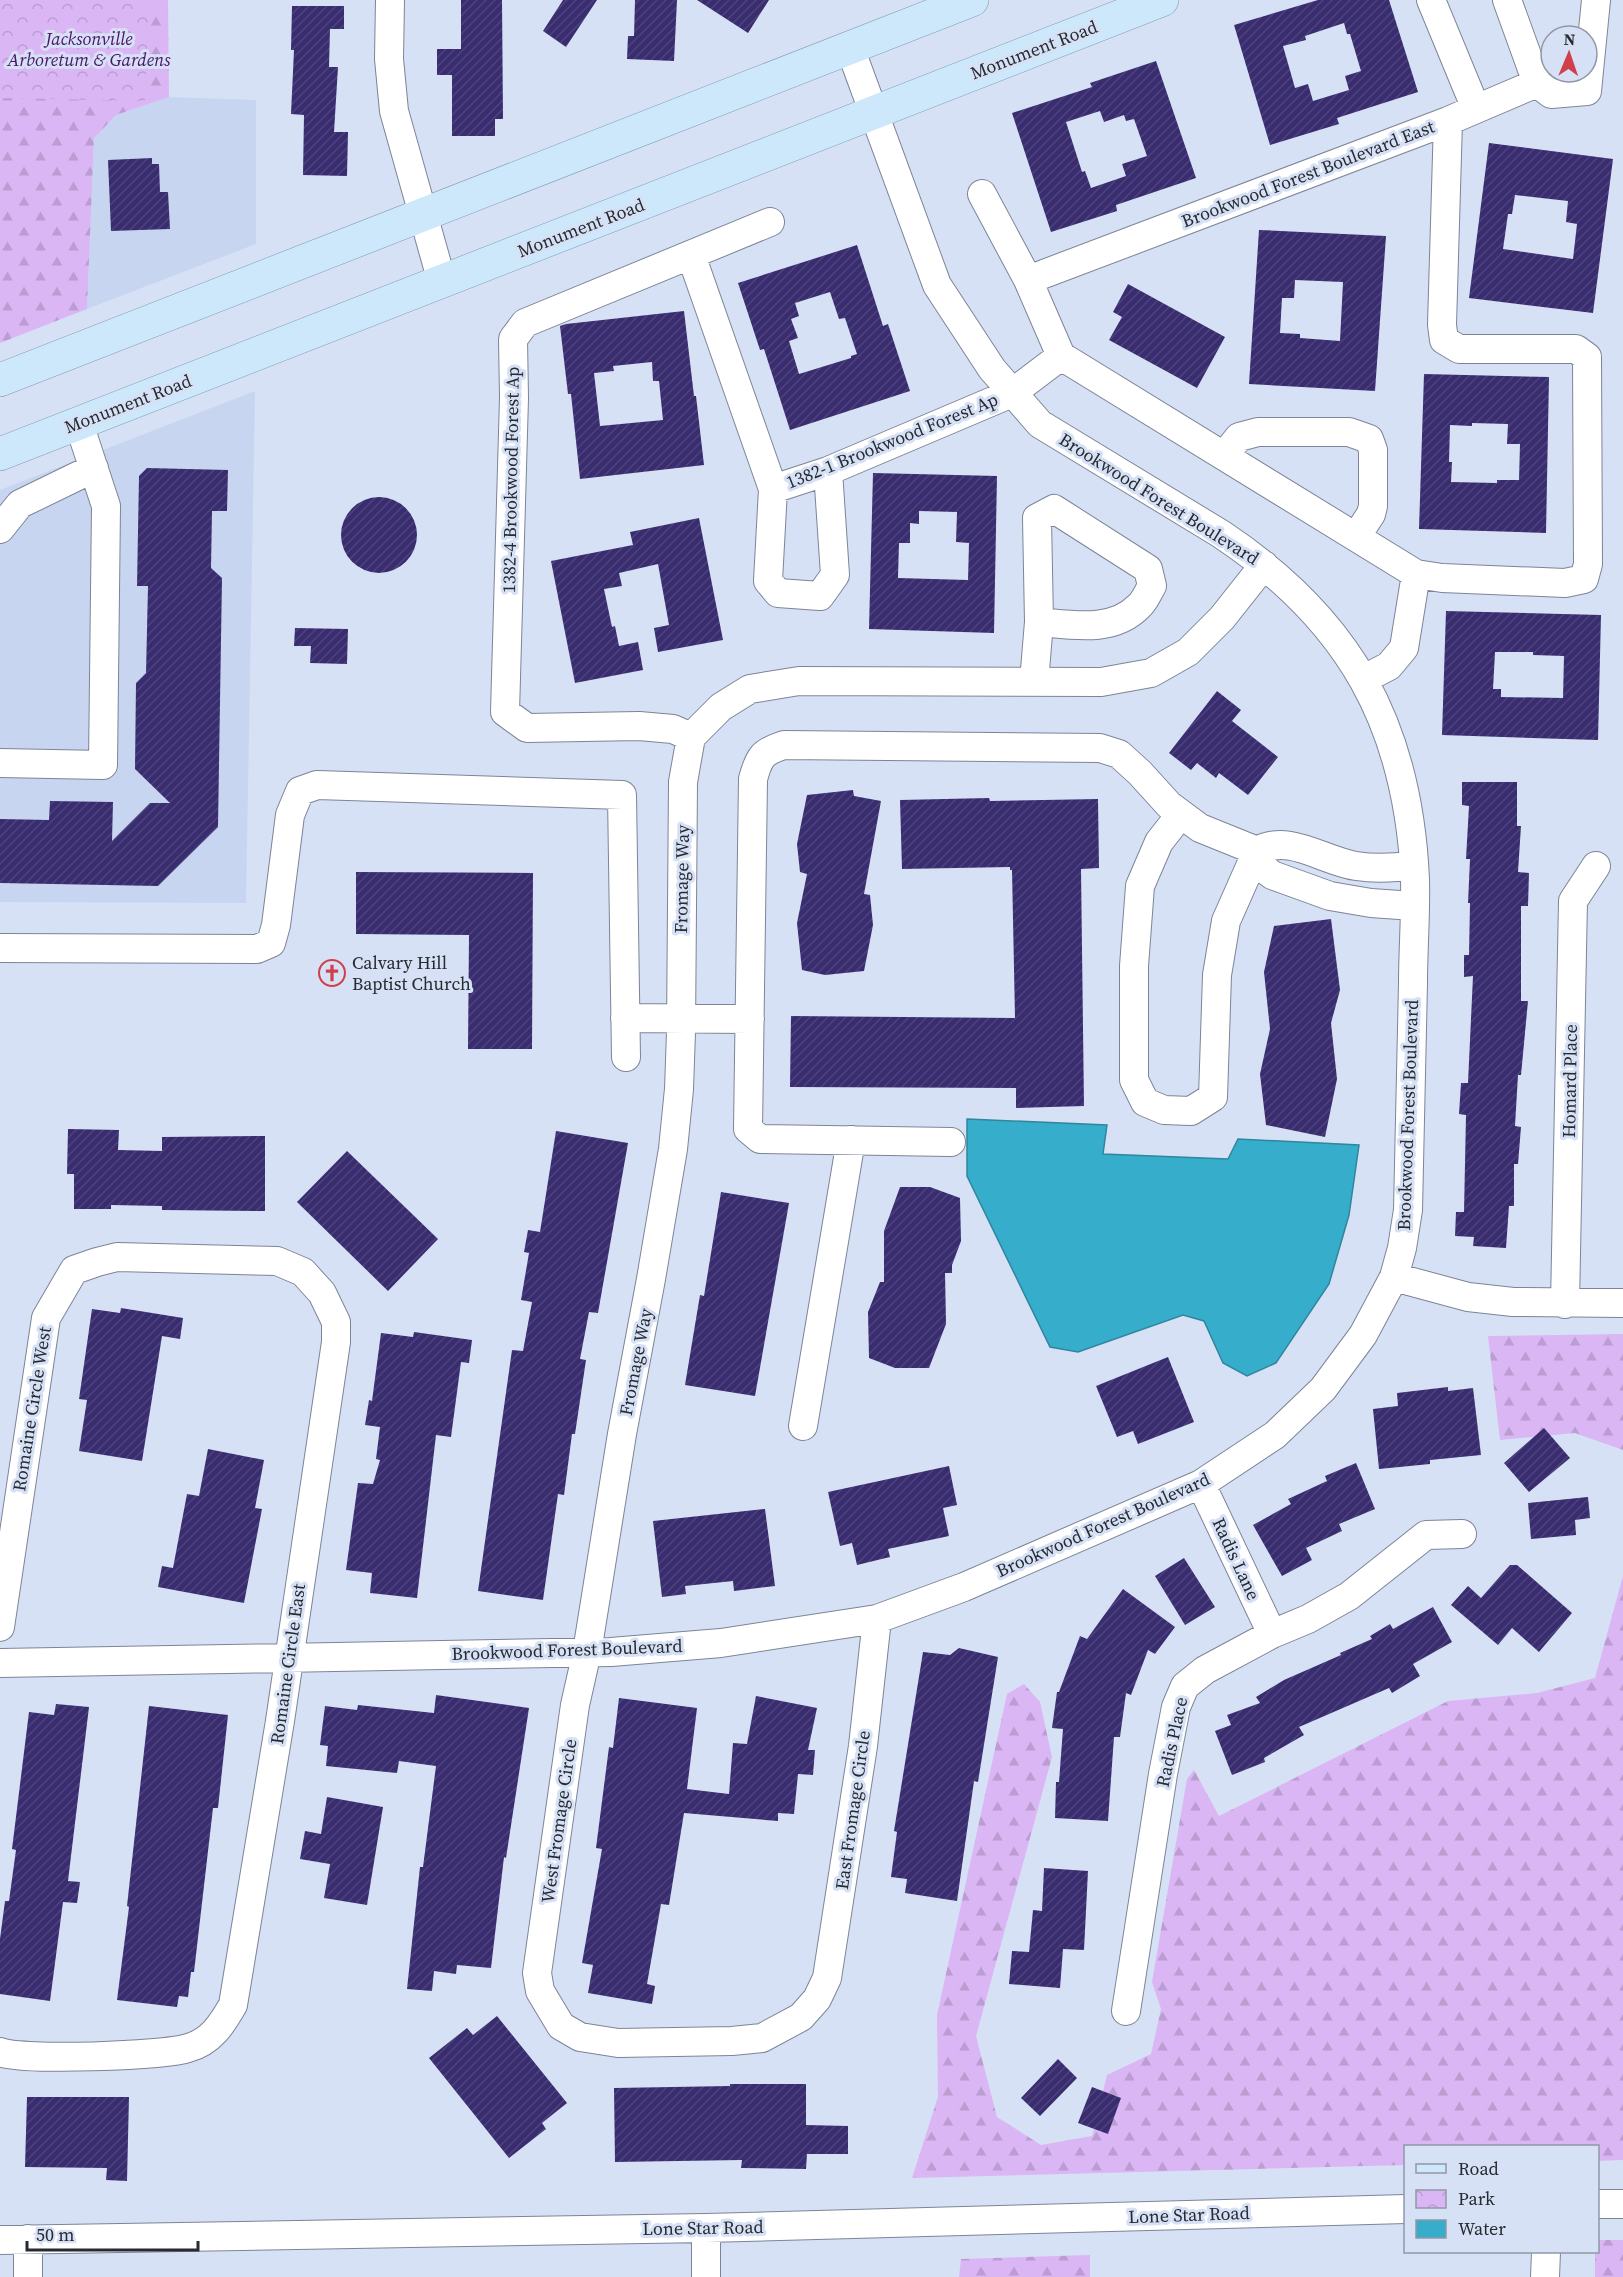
<svg xmlns="http://www.w3.org/2000/svg" width="1623" height="2277" font-family="'Source Serif 4',serif">
<defs>
<pattern id="forest-firs" width="22" height="20" patternUnits="userSpaceOnUse" patternTransform="scale(1.5)"><rect width="22" height="20" fill="#dab6f4"/><path d="M5 1l3.5 6h-7zM16 11l3.5 6h-7z" fill="#bb9dd2"/></pattern>
<pattern id="park-crowns" width="20" height="18" patternUnits="userSpaceOnUse" patternTransform="scale(1.5)"><rect width="20" height="18" fill="#dab6f4"/><path d="M2 6a3 3 0 1 1 6 0M12 15a3 3 0 1 1 6 0" fill="none" stroke="#bb9dd2"/></pattern>
<pattern id="building-hatch" width="6" height="6" patternUnits="userSpaceOnUse" patternTransform="scale(1.5)"><rect width="6" height="6" fill="#392d70"/><path d="M-1 1l2-2M0 6l6-6M5 7l2-2" fill="none" stroke="#4d437c"/></pattern>
</defs>
<rect width="100%" height="100%" fill="#d7e1f5"/>
<path fill="#c8d5f0" d="M 169,97 L 256,100 L 256,244 L 87,309 L 94,138 L 116,115 Z
M 255,391 L 246,903 L 0,902 L 0,490 Z"/>
<path fill="url(#forest-firs)" d="M 0,0 L 168,0 L 169,97 L 116,115 L 94,138 L 87,309 L 0,343 Z
M 1623,1334 L 1623,1450 L 1575,1433 L 1500,1440 L 1488,1336 Z
M 1623,1576 L 1623,2160 L 1598,2161 L 1598,2146 L 1406,2146 L 1405,2165 L 912,2178 L 938,2097 L 937,2015 L 1007,1694 L 1024,1684 L 1040,1702 L 1052,1757 L 976,2036 L 997,2117 L 1041,2145 L 1092,2136 L 1107,2075 L 1151,2054 L 1161,2009 L 1152,1982 L 1187,1779 L 1194,1770 L 1219,1816 L 1448,1701 L 1537,1693 L 1595,1678 Z
M 1598,2240 L 1623,2240 L 1623,2277 L 1595,2277 L 1595,2252 L 1598,2252 Z
M 1090,2255 L 1090,2277 L 959,2277 L 961,2259 Z"/>
<path fill="url(#park-crowns)" d="M 0,0 L 149,0 L 145,101 L 0,98 Z"/>
<path fill="#35adcb" stroke="#30869d" stroke-width="1.5" d="M 967,1119 L 1107,1125 L 1103,1154 L 1228,1159 L 1238,1139 L 1359,1145 L 1349,1215 L 1329,1284 L 1276,1363 L 1247,1376 L 1223,1363 L 1204,1321 L 1183,1315 L 1078,1352 L 1050,1347 L 967,1176 Z"/>
<path fill="url(#building-hatch)" fill-rule="evenodd" d="M 461,0 L 502,0 L 503,119 L 495,119 L 495,136 L 452,136 L 452,75 L 437,75 L 437,49 L 461,49 Z
M 563,0 L 597,0 L 566,47 L 543,31 Z
M 635,0 L 677,0 L 674,61 L 627,59 L 628,36 L 634,36 Z
M 697,0 L 769,0 L 748,33 Z
M 1318,0 L 1389,0 L 1418,92 L 1337,118 L 1339,124 L 1270,145 L 1234,25 ZM 1344,23 L 1347,34 L 1350,34 L 1361,71 L 1345,76 L 1349,90 L 1313,101 L 1308,84 L 1295,88 L 1283,46 L 1306,40 L 1305,36 Z
M 292,6 L 344,6 L 344,29 L 330,29 L 329,67 L 338,67 L 334,132 L 348,132 L 347,176 L 303,175 L 304,115 L 291,114 L 294,50 L 291,50 Z
M 1156,61 L 1196,178 L 1116,205 L 1117,211 L 1051,232 L 1012,113 L 1092,87 L 1090,83 ZM 1100,111 L 1104,122 L 1124,115 L 1126,121 L 1134,119 L 1147,156 L 1122,164 L 1126,176 L 1091,188 L 1085,171 L 1082,172 L 1066,122 Z
M 1489,143 L 1613,159 L 1593,313 L 1469,298 ZM 1515,195 L 1568,201 L 1566,222 L 1577,224 L 1573,259 L 1503,249 L 1508,214 L 1512,214 Z
M 152,158 L 152,164 L 159,164 L 160,192 L 168,192 L 170,229 L 111,231 L 108,160 Z
M 1259,230 L 1386,236 L 1375,391 L 1249,384 ZM 1295,280 L 1343,282 L 1340,341 L 1300,338 L 1300,334 L 1280,333 L 1282,298 L 1294,298 Z
M 857,245 L 883,326 L 888,324 L 910,391 L 790,430 L 764,349 L 760,350 L 738,283 ZM 830,292 L 839,319 L 845,318 L 857,354 L 851,356 L 851,358 L 799,374 L 789,341 L 798,338 L 791,319 L 799,316 L 795,303 Z
M 1128,284 L 1225,337 L 1197,388 L 1109,340 L 1122,317 L 1113,312 Z
M 684,311 L 694,396 L 696,396 L 704,465 L 580,479 L 571,394 L 568,394 L 560,326 L 566,324 ZM 652,362 L 653,381 L 659,381 L 663,420 L 600,426 L 594,373 L 614,371 L 613,366 Z
M 1424,374 L 1549,377 L 1546,533 L 1419,529 ZM 1472,423 L 1508,424 L 1507,444 L 1520,444 L 1519,480 L 1497,480 L 1497,483 L 1451,482 L 1452,462 L 1449,462 L 1450,425 L 1472,426 Z
M 147,468 L 228,470 L 227,511 L 212,511 L 211,568 L 222,578 L 218,827 L 158,886 L 0,883 L 0,819 L 49,820 L 50,801 L 113,802 L 112,841 L 150,803 L 170,803 L 135,769 L 136,683 L 146,673 L 148,586 L 137,586 L 139,476 Z
M 873,473 L 997,476 L 994,633 L 869,629 ZM 919,511 L 957,512 L 956,542 L 969,543 L 968,580 L 898,578 L 899,543 L 910,543 L 910,523 L 919,524 Z
M341 535a38 38 0 1 1 76 0a38 38 0 1 1-76 0Z
M 699,518 L 723,640 L 658,652 L 654,628 L 669,625 L 658,564 L 619,573 L 622,586 L 604,589 L 612,627 L 615,626 L 619,646 L 638,642 L 643,670 L 575,683 L 551,561 L 633,545 L 630,532 Z
M 1446,611 L 1601,615 L 1598,740 L 1442,735 ZM 1495,652 L 1533,652 L 1533,655 L 1564,656 L 1563,698 L 1501,697 L 1501,689 L 1493,689 Z
M 295,628 L 348,629 L 347,664 L 310,663 L 311,646 L 294,646 Z
M 1217,691 L 1241,710 L 1232,721 L 1278,757 L 1248,795 L 1219,773 L 1216,778 L 1197,763 L 1191,770 L 1169,753 Z
M 1462,782 L 1517,782 L 1517,826 L 1521,826 L 1518,872 L 1529,873 L 1528,906 L 1521,906 L 1521,1001 L 1528,1001 L 1521,1075 L 1518,1075 L 1515,1126 L 1521,1127 L 1518,1164 L 1514,1164 L 1514,1206 L 1509,1206 L 1506,1248 L 1473,1246 L 1474,1237 L 1455,1236 L 1456,1212 L 1464,1212 L 1466,1115 L 1459,1114 L 1461,1083 L 1468,1083 L 1473,976 L 1464,977 L 1464,955 L 1469,955 L 1470,903 L 1468,903 L 1470,859 L 1466,859 L 1469,806 L 1462,805 Z
M 853,790 L 854,796 L 881,801 L 864,894 L 870,895 L 873,925 L 864,971 L 825,975 L 802,970 L 797,923 L 807,874 L 800,872 L 797,844 L 807,795 Z
M 989,798 L 990,801 L 1098,799 L 1099,868 L 1081,869 L 1084,1106 L 1016,1108 L 1016,1088 L 790,1087 L 791,1016 L 1015,1018 L 1012,870 L 1010,870 L 1010,867 L 902,869 L 900,800 Z
M 356,872 L 533,873 L 532,1049 L 468,1049 L 469,935 L 356,934 Z
M 1331,919 L 1340,990 L 1331,1023 L 1337,1079 L 1325,1137 L 1266,1125 L 1260,1074 L 1270,1029 L 1264,972 L 1274,926 Z
M 68,1129 L 119,1130 L 118,1150 L 162,1151 L 162,1137 L 265,1136 L 265,1211 L 162,1210 L 162,1206 L 111,1205 L 111,1209 L 74,1209 L 74,1174 L 67,1174 Z
M 556,1131 L 628,1143 L 598,1313 L 589,1312 L 580,1359 L 586,1360 L 575,1434 L 572,1434 L 564,1495 L 558,1494 L 543,1600 L 478,1591 L 512,1350 L 523,1351 L 532,1302 L 521,1300 L 529,1253 L 524,1252 L 528,1230 L 540,1232 Z
M 347,1151 L 438,1239 L 388,1291 L 297,1202 Z
M 900,1187 L 930,1187 L 960,1198 L 961,1241 L 952,1265 L 952,1273 L 945,1273 L 946,1324 L 929,1368 L 895,1368 L 869,1358 L 868,1312 L 880,1282 L 884,1282 L 884,1231 Z
M 721,1192 L 789,1203 L 755,1396 L 685,1385 L 700,1295 L 704,1296 Z
M 121,1308 L 183,1318 L 180,1339 L 162,1336 L 142,1461 L 79,1451 L 87,1400 L 79,1399 L 92,1309 L 120,1313 Z
M 414,1332 L 472,1340 L 469,1363 L 461,1362 L 451,1437 L 436,1435 L 417,1598 L 370,1593 L 372,1573 L 346,1570 L 358,1483 L 373,1484 L 380,1460 L 376,1459 L 380,1427 L 365,1425 L 369,1400 L 372,1401 L 381,1333 L 413,1337 Z
M 1168,1357 L 1194,1422 L 1138,1444 L 1133,1431 L 1117,1437 L 1096,1386 Z
M 1448,1387 L 1448,1391 L 1473,1388 L 1481,1455 L 1430,1460 L 1430,1464 L 1379,1469 L 1373,1409 L 1398,1406 L 1397,1393 Z
M 1544,1428 L 1570,1458 L 1529,1492 L 1504,1463 Z
M 208,1449 L 264,1460 L 255,1508 L 262,1509 L 244,1603 L 158,1587 L 162,1566 L 173,1568 L 187,1494 L 199,1496 Z
M 1356,1463 L 1375,1509 L 1339,1524 L 1342,1531 L 1306,1548 L 1312,1560 L 1282,1576 L 1253,1525 L 1291,1504 L 1288,1499 L 1327,1481 L 1325,1476 Z
M 949,1466 L 957,1505 L 943,1508 L 949,1536 L 888,1549 L 890,1557 L 857,1565 L 852,1543 L 840,1546 L 828,1492 Z
M 1588,1497 L 1590,1518 L 1575,1520 L 1576,1535 L 1531,1539 L 1528,1503 Z
M 765,1509 L 775,1586 L 734,1591 L 733,1581 L 685,1586 L 686,1594 L 662,1597 L 653,1521 Z
M 1184,1558 L 1215,1607 L 1185,1625 L 1155,1576 Z
M 1510,1565 L 1517,1565 L 1572,1613 L 1539,1652 L 1512,1628 L 1498,1645 L 1451,1605 L 1468,1586 L 1481,1598 Z
M 1123,1589 L 1175,1627 L 1155,1654 L 1148,1650 L 1131,1695 L 1126,1693 L 1120,1737 L 1114,1737 L 1108,1821 L 1055,1818 L 1056,1782 L 1059,1782 L 1063,1729 L 1052,1728 L 1057,1692 L 1059,1692 L 1080,1636 L 1087,1639 Z
M 1433,1607 L 1452,1642 L 1413,1664 L 1420,1676 L 1392,1693 L 1389,1688 L 1299,1727 L 1304,1735 L 1264,1758 L 1265,1762 L 1232,1775 L 1215,1731 L 1231,1725 L 1227,1715 L 1260,1703 L 1256,1697 L 1284,1680 L 1341,1655 L 1340,1653 L 1372,1639 L 1370,1636 L 1390,1624 L 1393,1629 Z
M 959,1648 L 998,1657 L 978,1782 L 974,1781 L 957,1901 L 905,1893 L 907,1879 L 891,1877 L 897,1832 L 894,1831 L 923,1652 L 950,1655 Z
M 436,1695 L 529,1708 L 506,1858 L 504,1857 L 491,1968 L 457,1965 L 456,1974 L 434,1971 L 432,1991 L 407,1989 L 420,1867 L 423,1867 L 436,1766 L 399,1761 L 397,1773 L 326,1766 L 328,1746 L 320,1745 L 325,1706 L 357,1710 L 358,1705 L 434,1713 Z
M 756,1696 L 817,1708 L 808,1750 L 815,1750 L 813,1775 L 798,1774 L 794,1814 L 778,1813 L 778,1821 L 684,1813 L 669,1905 L 661,1904 L 647,1984 L 655,1986 L 652,2004 L 588,1993 L 593,1965 L 582,1963 L 602,1849 L 596,1848 L 609,1747 L 613,1748 L 619,1698 L 697,1708 L 687,1789 L 729,1794 L 733,1743 L 747,1744 Z
M 56,1704 L 89,1707 L 68,1881 L 80,1882 L 77,1903 L 63,1902 L 50,2001 L 0,1994 L 0,1939 L 5,1901 L 9,1901 L 16,1850 L 12,1849 L 29,1712 L 54,1715 Z
M 149,1706 L 228,1715 L 218,1808 L 213,1808 L 194,1972 L 191,1972 L 188,1997 L 179,1996 L 177,2007 L 117,2000 L 129,1907 L 127,1906 Z
M 327,1797 L 383,1807 L 367,1905 L 324,1898 L 330,1864 L 300,1859 L 305,1831 L 321,1834 Z
M 1044,1868 L 1088,1871 L 1084,1950 L 1063,1949 L 1060,1988 L 1009,1984 L 1012,1951 L 1029,1952 L 1033,1910 L 1042,1911 Z
M 497,2016 L 567,2103 L 542,2123 L 546,2129 L 509,2158 L 429,2058 L 467,2028 L 473,2035 Z
M 1058,2059 L 1077,2078 L 1040,2116 L 1021,2098 Z
M 730,2084 L 806,2084 L 806,2125 L 848,2126 L 848,2154 L 807,2154 L 806,2169 L 741,2168 L 742,2160 L 615,2162 L 614,2088 L 730,2086 Z
M 1092,2087 L 1121,2098 L 1108,2134 L 1078,2123 Z
M 27,2097 L 129,2097 L 127,2181 L 106,2180 L 107,2168 L 25,2167 Z"/>
<g fill="none" stroke-linecap="round" stroke-linejoin="round">
<defs>
<path id="minor" d="M 390,0 L 389,59 L 394,111 L 442,282
M 1431,0 L 1476,109
M 1507,0 L 1537,83 L 1551,94 L 1587,91 L 1596,0
M 982,194 L 1028,280 L 1061,356 L 1416,574 L 1442,578 L 1565,583 L 1584,579 L 1588,564 L 1587,357 L 1576,349 L 1459,349 L 1444,340 L 1442,325 L 1448,121
M 691,255 L 773,489 L 768,581 L 778,593 L 820,596 L 835,575 L 828,471
M 1028,280 L 1448,121 L 1537,83
M 1224,456 L 1239,437 L 1258,432 L 1349,432 L 1369,439 L 1373,450 L 1373,506 L 1371,514 L 1356,537
M 773,489 L 828,471 L 1012,393 L 1061,356
M 0,529 L 20,504 L 94,468
M 1364,679 L 1389,666 L 1404,648 L 1416,574
M 1034,682 L 1039,622 L 1037,518 L 1054,509 L 1148,569 L 1152,586 C 1148,592 1145,601 1139,606 C 1113,633 1073,625 1039,622
M 691,737 L 673,729 L 639,726 L 527,728 L 505,712 L 514,398 L 513,339 L 525,323 L 770,222
M 0,763 L 103,765 L 106,506 L 79,424
M 1181,814 L 1159,842 L 1140,886 L 1134,966 L 1134,1080 L 1145,1102 L 1164,1110 L 1191,1111 L 1213,1097 L 1217,975 L 1226,921 L 1257,851 C 1289,833 1323,861 1356,866 C 1375,869 1395,868 1413,865
M 0,948 L 257,949 L 271,943 L 276,925 L 290,815 L 300,791 L 317,785 L 622,795 L 626,1057
M 625,1018 L 750,1019
M 951,1142 L 760,1139 L 748,1129 L 753,779 C 759,757 762,752 784,745 L 1100,748 L 1119,754 L 1140,773 L 1169,805 L 1200,828 L 1257,851 L 1262,867 L 1272,875 L 1330,896 L 1371,903 L 1414,906
M 1394,1277 L 1468,1297 L 1513,1302 L 1623,1303
M 1565,1304 L 1573,901 L 1596,866
M 803,1426 L 851,1140
M 1201,1484 L 1272,1634
M 877,1619 L 863,1746 L 827,1978 L 817,1999 L 801,2017 L 762,2038 L 732,2041 L 618,2043 L 580,2037 L 561,2026 L 540,1991 L 537,1973 L 575,1705 L 587,1652 L 622,1434 L 651,1279 L 673,1149 L 679,1089 L 681,1032 L 683,782 L 691,737 L 721,707 L 750,689 L 799,681 L 1101,682 L 1151,673 L 1188,652 L 1222,618 L 1264,565
M 0,1627 L 46,1318 L 74,1270 L 97,1262 L 117,1257 L 277,1261 L 303,1272 L 322,1293 L 336,1322 L 336,1342 L 280,1721 L 233,2005 C 222,2024 211,2042 188,2048 C 164,2056 22,2061 0,2052
M 0,1663 L 611,1652 L 721,1643 L 877,1619 L 964,1587 L 1201,1484 L 1275,1435 L 1323,1389 L 1363,1335 L 1394,1277 L 1402,1248 L 1408,1210 C 1409,1135 1411,1059 1413,983 C 1413,949 1416,913 1415,879 C 1408,725 1350,620 1221,534 L 1040,424 L 992,369 L 937,285 L 850,48
M 1126,2011 L 1163,1774 L 1176,1707 L 1185,1686 L 1205,1670 L 1272,1634 L 1308,1619 L 1349,1596 L 1426,1535 L 1462,1534
M 1598,2204 L 1623,2204
M 0,2240 L 706,2228 L 1406,2209
M 28,2277 L 28,2239
M 706,2277 L 706,2228
M 1545,2277 L 1546,2252"/>
<path id="major" d="M 0,380 L 972,0
M 0,454 L 1162,0"/>
</defs>
<use href="#minor" stroke="#7c8597" stroke-width="30"/>
<use href="#major" stroke="#7e9bb2" stroke-width="34"/>
<use href="#minor" stroke="#fff" stroke-width="28"/>
<use href="#major" stroke="#cee8fb" stroke-width="33"/>
</g>
<defs>
<symbol id="church-ring" viewBox="-11 -11 22 22"><circle r="9.5" fill="#d7e1f5" stroke="#d0404c" stroke-width="1.5"/><path d="M-1.2-6h2.4v3.5h3.3v2.4h-3.3V6h-2.4V-.1h-3.3v-2.4h3.3Z" fill="#d0404c"/></symbol>
</defs>
<g fill-rule="evenodd">
<use href="#church-ring" x="317" y="958" width="30" height="30"/>
</g>
<g text-anchor="middle" stroke-width="6" stroke-linejoin="round" paint-order="stroke">
<g font-size="18" font-style="italic" fill="#4b1268" stroke="#d7e1f5">
<text x="89" y="45">Jacksonville<tspan x="89" dy="21">Arboretum &amp; Gardens</tspan></text>
</g>
<g font-size="18" fill="#262a31" stroke="#d7e1f5">
<text transform="translate(1034 50) rotate(-21)" y="6">Monument Road</text>
<text transform="translate(1308 174) rotate(-21)" y="6">Brookwood Forest Boulevard East</text>
<text transform="translate(581 228) rotate(-21)" y="6">Monument Road</text>
<text transform="translate(128 404) rotate(-21)" y="6">Monument Road</text>
<text transform="translate(892 441) rotate(-22)" y="6">1382-1 Brookwood Forest Ap</text>
<text transform="translate(511 480) rotate(-89)" y="6">1382-4 Brookwood Forest Ap</text>
<text transform="translate(1159 499) rotate(32)" y="6">Brookwood Forest Boulevard</text>
<text transform="translate(682 879) rotate(-89)" y="6">Fromage Way</text>
<text transform="translate(1570 1081) rotate(-89)" y="6">Homard Place</text>
<text transform="translate(1408 1115) rotate(-88)" y="6">Brookwood Forest Boulevard</text>
<text transform="translate(636 1362) rotate(-79)" y="6">Fromage Way</text>
<text transform="translate(32 1409) rotate(-81)" y="6">Romaine Circle West</text>
<text transform="translate(1103 1525) rotate(-24)" y="6">Brookwood Forest Boulevard</text>
<text transform="translate(1236 1559) rotate(65)" y="6">Radis Lane</text>
<text transform="translate(567 1650) rotate(-2)" y="6">Brookwood Forest Boulevard</text>
<text transform="translate(288 1664) rotate(-82)" y="6">Romaine Circle East</text>
<text transform="translate(1172 1742) rotate(-78)" y="6">Radis Place</text>
<text transform="translate(853 1810) rotate(-82)" y="6">East Fromage Circle</text>
<text transform="translate(559 1821) rotate(-82)" y="6">West Fromage Circle</text>
<text transform="translate(1189 2215) rotate(-2)" y="6">Lone Star Road</text>
<text transform="translate(703 2228) rotate(-1)" y="6">Lone Star Road</text>
</g>
<g font-size="18" fill="#262a31" stroke="#d7e1f5" text-anchor="start">
<text x="352" y="969">Calvary Hill<tspan x="352" dy="21">Baptist Church</tspan></text>
</g>
</g>
<rect x="1404" y="2145" width="195" height="108" fill="#d7e1f5" stroke="#9098a7" stroke-width="1.5"/>
<rect x="1416" y="2164" width="30" height="9" fill="#cee8fb" stroke="#9098a7" stroke-width="1.5"/>
<text x="1458" y="2175" font-size="18" fill="#262a31">Road</text>
<rect x="1416" y="2190" width="30" height="18" fill="url(#park-crowns)" stroke="#9098a7" stroke-width="1.5"/>
<text x="1458" y="2205" font-size="18" fill="#262a31">Park</text>
<rect x="1416" y="2220" width="30" height="18" fill="#35adcb" stroke="#9098a7" stroke-width="1.5"/>
<text x="1458" y="2235" font-size="18" fill="#262a31">Water</text>
<g transform="translate(1569 54) rotate(2)"><circle r="28" fill="#d7e1f5" stroke="#9098a7" stroke-width="1.5"/>
<path d="M0-4.5L10 22L0 15L-10 22Z" fill="#d0404c"/>
<text y="-9" font-size="16" font-weight="bold" text-anchor="middle" fill="#262a31">N</text>
</g>
<path d="M27 2241v9h171v-9" fill="none" stroke="#262a31" stroke-width="3"/>
<text x="36" y="2241" font-size="18" fill="#262a31" stroke="#d7e1f5" stroke-width="4.5" paint-order="stroke">50 m</text>
</svg>
